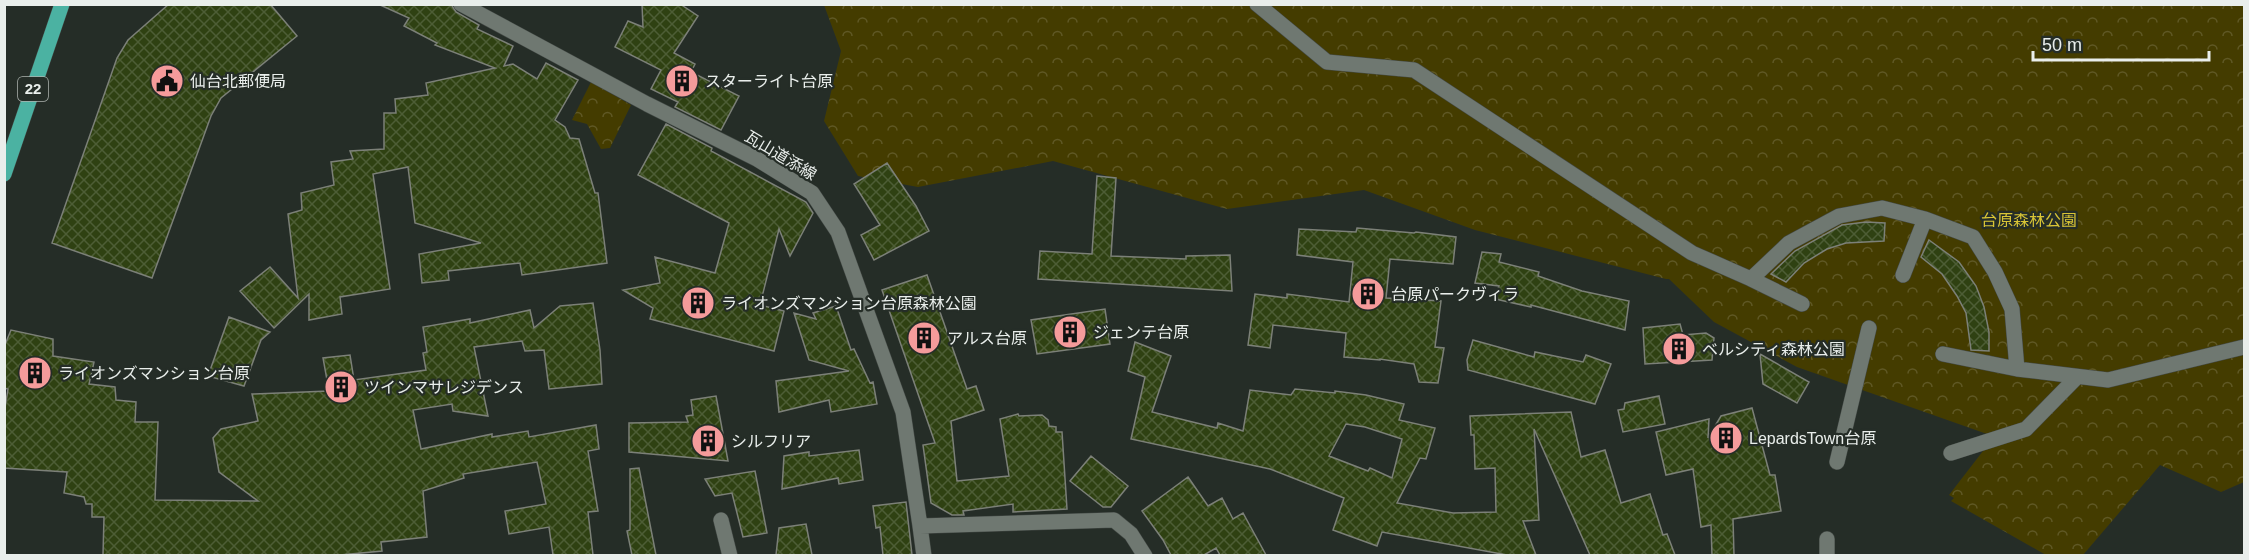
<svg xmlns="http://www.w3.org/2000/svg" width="2249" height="560" font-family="Arial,'Noto Sans JP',sans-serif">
<defs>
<pattern id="forest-crowns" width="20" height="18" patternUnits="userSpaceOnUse" patternTransform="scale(1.5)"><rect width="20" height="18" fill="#443c00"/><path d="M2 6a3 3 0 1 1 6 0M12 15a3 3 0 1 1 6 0" fill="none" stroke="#5f5825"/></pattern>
<pattern id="building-cross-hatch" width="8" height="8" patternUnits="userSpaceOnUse" patternTransform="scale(1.5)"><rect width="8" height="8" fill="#2f4112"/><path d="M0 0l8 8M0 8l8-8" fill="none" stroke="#4d5d35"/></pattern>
</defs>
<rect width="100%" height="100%" fill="#252d27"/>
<path fill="url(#forest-crowns)" d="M 824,5 L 2244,5 L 2244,482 L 2221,492 L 2160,465 L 2083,555 L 2046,555 L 1951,501 L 1954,498 L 1949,495 L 1983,451 L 1987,434 L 1797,367 L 1714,322 L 1669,279 L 1666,279 L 1475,230 L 1364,190 L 1227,209 L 1053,161 L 918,187 L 858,176 L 824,121 L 841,51 Z
M 591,82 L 631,105 L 610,148 L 601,149 L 587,124 L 572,120 Z"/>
<path fill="url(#building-cross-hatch)" stroke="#7c8078" stroke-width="1.5" fill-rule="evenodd" d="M 169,4 L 270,4 L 297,36 L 221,98 L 211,116 L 152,278 L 52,243 L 117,58 L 128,40 Z
M 378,4 L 451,4 L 456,12 L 479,25 L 477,29 L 513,46 L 504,66 L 513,64 L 537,79 L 546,63 L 578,80 L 555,120 L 565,127 L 570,138 L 579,139 L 595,193 L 598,193 L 607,263 L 522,275 L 520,263 L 448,271 L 449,280 L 422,283 L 419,254 L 481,243 L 415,223 L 408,167 L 373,174 L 390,289 L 340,297 L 342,314 L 309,320 L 309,294 L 274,328 L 240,291 L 270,267 L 298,298 L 288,214 L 302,210 L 301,193 L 334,185 L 331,162 L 353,159 L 350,151 L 384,149 L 384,113 L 396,113 L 395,99 L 428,95 L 426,83 L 495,68 L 435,45 L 437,43 L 404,26 L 409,18 Z
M 642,4 L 680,4 L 698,16 L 674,53 L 695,64 L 691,72 L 739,96 L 721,130 L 675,107 L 678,102 L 651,89 L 661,70 L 615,47 L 628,21 L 643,27 Z
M 666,124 L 712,148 L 711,151 L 806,202 L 813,213 L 790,256 L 779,229 L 760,305 L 784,311 L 774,351 L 650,319 L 653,308 L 623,290 L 660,283 L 655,257 L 715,273 L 729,223 L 638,175 Z
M 887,163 L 916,206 L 929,231 L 874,260 L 861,235 L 880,225 L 854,184 Z
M 1097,176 L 1116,178 L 1111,256 L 1186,259 L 1186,256 L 1230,255 L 1232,291 L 1038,279 L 1040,251 L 1092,254 Z
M 1866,222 L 1885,223 L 1884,241 L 1846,243 L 1827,249 L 1804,263 L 1786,282 L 1771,274 L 1795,251 L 1842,225 Z
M 1357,228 L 1414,233 L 1416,232 L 1456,237 L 1453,264 L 1390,259 L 1386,298 L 1441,301 L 1435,347 L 1444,348 L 1438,383 L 1419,382 L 1414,364 L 1380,359 L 1380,360 L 1344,357 L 1346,333 L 1273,325 L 1270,348 L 1248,345 L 1255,294 L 1287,298 L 1287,294 L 1349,302 L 1353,262 L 1297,255 L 1299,229 L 1356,232 Z
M 1929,240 L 1959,262 L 1976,286 L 1984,307 L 1989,332 L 1989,351 L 1971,350 L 1966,313 L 1957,296 L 1942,274 L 1921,257 Z
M 1482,252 L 1501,254 L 1499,262 L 1539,272 L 1538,276 L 1582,291 L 1629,301 L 1625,330 L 1531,305 L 1531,307 L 1495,299 L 1499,286 L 1475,283 Z
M 927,275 L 967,389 L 976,386 L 984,410 L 951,421 L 957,481 L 1009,476 L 1000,419 L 1018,414 L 1019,416 L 1042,415 L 1048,420 L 1049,426 L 1056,427 L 1056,432 L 1062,432 L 1067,509 L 1013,512 L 1013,504 L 963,511 L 964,515 L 952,515 L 931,503 L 923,445 L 935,443 L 882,290 Z
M 593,303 L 600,350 L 602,384 L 549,389 L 544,350 L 525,351 L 522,341 L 474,347 L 488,416 L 453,411 L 452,404 L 413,410 L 421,449 L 492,434 L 492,437 L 528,431 L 529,437 L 596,425 L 599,449 L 588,451 L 598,511 L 588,512 L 593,555 L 553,555 L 549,527 L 509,534 L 505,511 L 546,504 L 537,462 L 463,474 L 464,478 L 423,491 L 427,537 L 381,542 L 382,551 L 340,555 L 103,555 L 104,517 L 92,517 L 92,504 L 86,504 L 84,497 L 64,493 L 67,472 L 4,468 L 4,414 L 8,389 L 4,388 L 4,347 L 11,330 L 53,339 L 53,356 L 94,362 L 89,384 L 115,387 L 116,400 L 136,402 L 135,422 L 158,422 L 155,500 L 258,501 L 219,472 L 213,438 L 221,429 L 258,421 L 252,394 L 329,391 L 323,358 L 350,355 L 354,380 L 426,370 L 423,353 L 427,352 L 423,327 L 470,319 L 470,323 L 530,310 L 534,328 L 560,306 Z
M 836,306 L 851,350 L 854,349 L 870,383 L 873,382 L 877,404 L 831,412 L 829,400 L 779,412 L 776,381 L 849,371 L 809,360 L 794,313 L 816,319 L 813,313 Z
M 1105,309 L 1110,344 L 1037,354 L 1031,320 Z
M 229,317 L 270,332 L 261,340 L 244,386 L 208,376 Z
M 1680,324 L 1683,335 L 1706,333 L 1714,338 L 1712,360 L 1645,364 L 1643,328 Z
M 1473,340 L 1534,357 L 1535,352 L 1583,362 L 1586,355 L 1611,364 L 1595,404 L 1468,370 L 1467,360 Z
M 1135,342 L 1171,356 L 1152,412 L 1217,428 L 1218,423 L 1243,431 L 1250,390 L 1291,395 L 1295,389 L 1335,393 L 1335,391 L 1366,395 L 1404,404 L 1399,420 L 1435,428 L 1426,459 L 1420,458 L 1397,503 L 1453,513 L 1496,512 L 1495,468 L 1475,469 L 1474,435 L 1471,435 L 1470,416 L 1571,412 L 1581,457 L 1605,450 L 1621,503 L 1650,494 L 1663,535 L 1667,534 L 1675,555 L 1590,555 L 1534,429 L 1539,520 L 1523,521 L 1536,555 L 1507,555 L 1382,532 L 1377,546 L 1333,530 L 1344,498 L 1270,469 L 1131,439 L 1145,377 L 1128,371 ZM 1346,424 L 1365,427 L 1402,439 L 1392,478 L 1370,468 L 1368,471 L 1329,456 Z
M 1760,354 L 1809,382 L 1797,403 L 1763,384 Z
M 716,396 L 728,461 L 629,452 L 629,423 L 688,422 L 686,416 L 693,415 L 691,400 Z
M 1659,396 L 1665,424 L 1623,432 L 1618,410 L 1624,409 L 1625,403 Z
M 1752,408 L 1770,475 L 1775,475 L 1781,511 L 1733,519 L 1734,555 L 1712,555 L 1711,525 L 1701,527 L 1693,469 L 1666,475 L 1656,432 L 1709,419 L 1708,438 L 1721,416 Z
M 859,450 L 863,480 L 839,484 L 838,478 L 782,489 L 784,456 L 809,452 L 809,456 Z
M 1091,456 L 1128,486 L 1111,507 L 1103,507 L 1070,481 Z
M 639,468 L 656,555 L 632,555 L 627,531 L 630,530 L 630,469 Z
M 755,471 L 767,533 L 743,537 L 732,493 L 715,496 L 705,479 Z
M 1188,477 L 1208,506 L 1222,498 L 1233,519 L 1243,513 L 1266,555 L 1220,555 L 1216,548 L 1204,555 L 1171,555 L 1163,540 L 1142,511 Z
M 906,502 L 912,555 L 883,555 L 880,527 L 876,528 L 873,506 Z
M 806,524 L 812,555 L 776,555 L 779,528 Z"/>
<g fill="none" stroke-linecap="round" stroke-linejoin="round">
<defs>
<path id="minor" d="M 461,4 L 647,104 L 757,159 L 812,193 L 838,232 L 903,412 L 920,526 L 1114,520 L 1131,534 L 1145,556
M 1257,4 L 1327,62 L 1414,70 L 1692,253 L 1751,279 L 1789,243 L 1839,216 L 1882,208 L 1925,219 L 1973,237 L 1995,272 L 2012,309 L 2017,369 L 2108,380 L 2244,347
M 1903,275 L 1925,219
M 1751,279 L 1802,304
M 1943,354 L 2017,369
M 1951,453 L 2026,429 L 2077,377
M 1837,462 L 1869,328
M 721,520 L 730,556
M 920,526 L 924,556
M 1827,539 L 1827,556"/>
<path id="major" d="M 4,174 L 62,4"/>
</defs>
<use href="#minor" stroke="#434945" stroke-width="16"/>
<use href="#major" stroke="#434945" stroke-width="16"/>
<use href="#minor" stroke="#6f7871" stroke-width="15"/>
<use href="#major" stroke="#4bb2a2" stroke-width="15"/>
</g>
<defs>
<symbol id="civic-disc" viewBox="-11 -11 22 22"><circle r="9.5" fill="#f59b9b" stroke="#252d27"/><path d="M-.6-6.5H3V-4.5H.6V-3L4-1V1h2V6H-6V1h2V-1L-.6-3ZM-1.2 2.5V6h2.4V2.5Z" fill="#111"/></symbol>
<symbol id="building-disc" viewBox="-11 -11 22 22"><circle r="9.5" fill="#f59b9b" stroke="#252d27"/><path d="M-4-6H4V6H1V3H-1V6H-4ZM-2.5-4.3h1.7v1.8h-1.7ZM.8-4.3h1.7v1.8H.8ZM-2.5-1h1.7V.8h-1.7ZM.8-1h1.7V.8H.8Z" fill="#111"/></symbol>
</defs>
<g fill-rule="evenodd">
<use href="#civic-disc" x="148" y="62" width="38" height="38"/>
<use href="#building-disc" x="663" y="62" width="38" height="38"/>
<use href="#building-disc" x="1349" y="275" width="38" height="38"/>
<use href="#building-disc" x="679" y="284" width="38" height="38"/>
<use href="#building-disc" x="1051" y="313" width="38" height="38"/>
<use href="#building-disc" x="905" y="319" width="38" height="38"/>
<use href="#building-disc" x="1660" y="330" width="38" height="38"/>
<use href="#building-disc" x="16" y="354" width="38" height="38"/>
<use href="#building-disc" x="322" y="368" width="38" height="38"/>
<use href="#building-disc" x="1707" y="419" width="38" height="38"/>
<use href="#building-disc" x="689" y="422" width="38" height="38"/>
</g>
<g text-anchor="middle" stroke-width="4.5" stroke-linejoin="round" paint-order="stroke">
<rect fill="#252d27" stroke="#aeb4b0" stroke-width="1.5" x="18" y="77" width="30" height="24" rx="4.5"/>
<g font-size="15" font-weight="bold" fill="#e9eeeb">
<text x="33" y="94">22</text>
</g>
<g font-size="16" fill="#e9eeeb" stroke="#252d27" text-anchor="start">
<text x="190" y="87">仙台北郵便局</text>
<text x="705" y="87">スターライト台原</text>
<text x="1391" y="300">台原パークヴィラ</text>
<text x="721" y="309">ライオンズマンション台原森林公園</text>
<text x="1093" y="338">ジェンテ台原</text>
<text x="947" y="344">アルス台原</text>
<text x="1702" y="355">ベルシティ森林公園</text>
<text x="58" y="379">ライオンズマンション台原</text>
<text x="364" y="393">ツインマサレジデンス</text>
<text x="1749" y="444">LepardsTown台原</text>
<text x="731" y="447">シルフリア</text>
</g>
<g font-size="16" fill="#e9eeeb" stroke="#252d27">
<text transform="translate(781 155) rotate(31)" y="6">瓦山道添線</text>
</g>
<g font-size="16" fill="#d8c435" stroke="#252d27">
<text x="2029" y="226">台原森林公園</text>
</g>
</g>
<rect width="2249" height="560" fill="none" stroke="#e9eeeb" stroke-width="12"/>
<path d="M2033 51v9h176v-9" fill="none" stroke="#e9eeeb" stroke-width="3"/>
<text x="2042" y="51" font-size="18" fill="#e9eeeb" stroke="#252d27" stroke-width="4.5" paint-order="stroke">50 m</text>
</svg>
